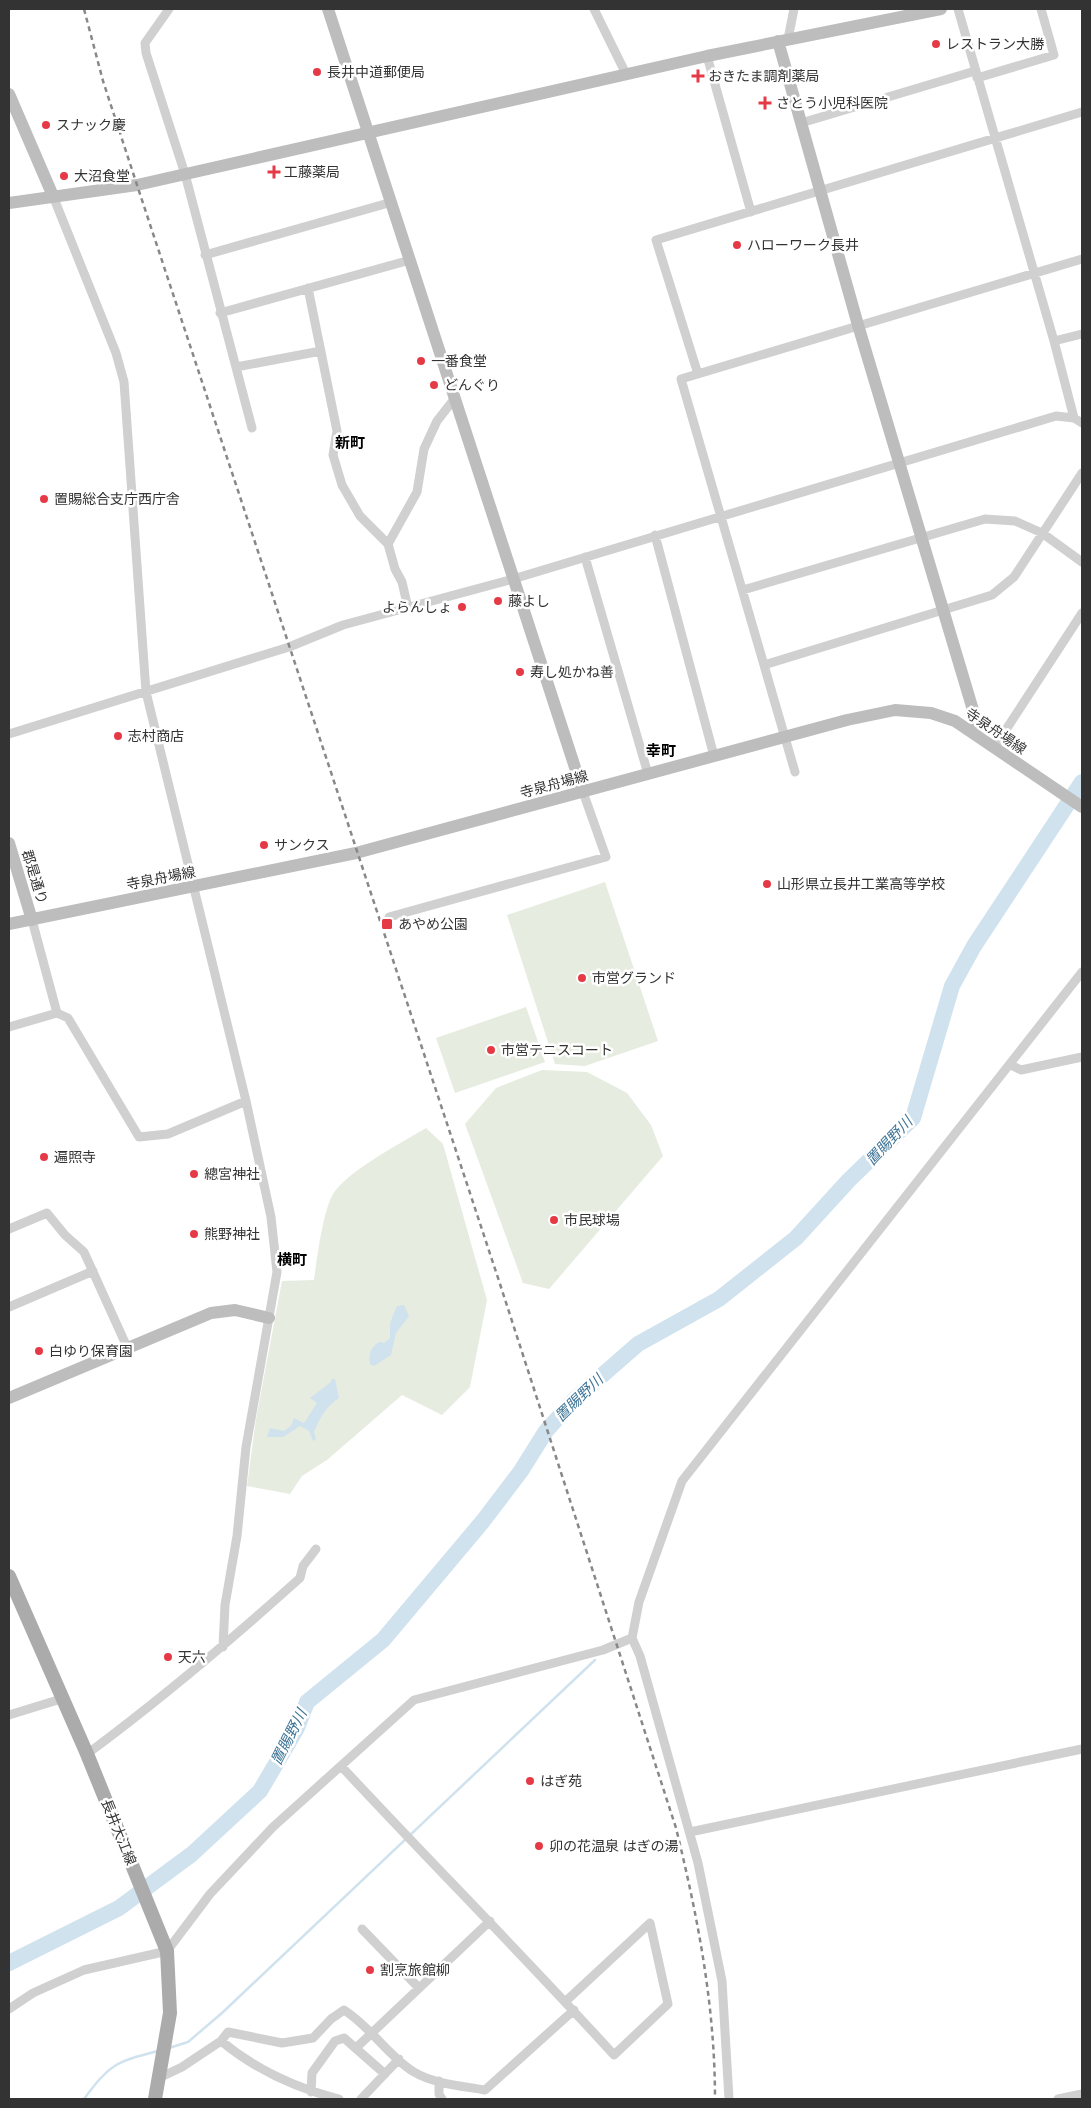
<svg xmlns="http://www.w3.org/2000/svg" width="1091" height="2108" font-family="'Nunito Sans','Noto Sans JP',sans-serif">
<rect width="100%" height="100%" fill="#fff"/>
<path fill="#e6ecdf" d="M 605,882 L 658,1041 L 585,1066 L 555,1064 L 507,915 Z
M 526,1007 L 545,1062 L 455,1093 L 436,1038 Z
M 542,1070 L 587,1072 L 627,1093 L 651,1125 L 663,1156 L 549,1289 L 523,1283 L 465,1124 L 496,1088 Z
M 426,1128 L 443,1144 L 487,1300 L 470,1387 L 442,1415 L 402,1395 L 327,1460 L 302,1476 L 290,1494 L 247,1486 L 256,1419 L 282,1281 L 314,1280 C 317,1259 323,1207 335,1191 C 353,1168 401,1143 426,1128 Z"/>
<path fill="#cfe2ee" d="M 404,1305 L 409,1316 L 396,1333 L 391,1355 L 374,1366 L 370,1364 C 369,1353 370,1348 379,1342 L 384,1343 L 390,1338 L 390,1323 L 397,1306 Z
M 332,1379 L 335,1379 L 339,1398 C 327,1405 319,1419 314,1432 L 316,1439 L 313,1441 L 309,1431 L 300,1426 L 283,1437 L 267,1437 L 270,1428 L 284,1431 L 291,1426 L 294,1418 L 304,1423 L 317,1403 L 310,1398 L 331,1382 Z"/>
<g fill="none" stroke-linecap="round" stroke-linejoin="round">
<path stroke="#cfe2ee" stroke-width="2.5" d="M 169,2048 L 188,2042 L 222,2013 L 595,1660
M 84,2099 C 110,2064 115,2062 158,2051"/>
<path stroke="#cfe2ee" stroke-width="16" d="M 9,1963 L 119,1908 L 192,1854 L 260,1791 L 297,1728 L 307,1702 L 383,1640 L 483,1521 L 521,1471 L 546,1431 L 574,1400 L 638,1344 L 719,1299 L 796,1238 L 849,1180 L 913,1118 L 952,986 L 974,946 L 1082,782"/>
<path stroke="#d0d0d0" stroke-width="9" d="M 169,9 L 145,43 L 146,53 L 185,174 L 252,428
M 594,9 L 626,74
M 958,9 L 1054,341 L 1074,418
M 788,39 L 794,9
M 707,56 L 751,212
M 977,78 L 1054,55 L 1041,9
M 801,123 L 975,71
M 53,196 L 116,353 L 124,382 L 146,692 L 246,1101 L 271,1217 L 277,1272 L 246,1447 L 237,1536 L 225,1605 L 223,1647
M 205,255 L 392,202
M 308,288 L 337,431 L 333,455 L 342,485 L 360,516 L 388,544 L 395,569 L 402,582 L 408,608
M 220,313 L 410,260
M 1054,341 L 1082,334
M 236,367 L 321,351
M 698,374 L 656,240 L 1082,112
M 655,535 L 714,756
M 388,544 L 417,492 L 424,449 L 437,421 L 455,398
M 585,557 L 648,774
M 743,590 L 985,519 L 1015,521 L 1042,533 L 1082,562
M 764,665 L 992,595 L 1014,577 L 1082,473
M 9,734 L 289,647 L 343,625 L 513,579 L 1056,416 L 1074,418 L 1082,423
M 994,748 L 1082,613
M 795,772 L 681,379 L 1082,259
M 389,917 L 606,857 L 583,792
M 32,920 L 57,1013
M 9,1027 L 57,1013 L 68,1018 L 139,1137 L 168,1134 L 246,1101
M 1011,1065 L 1021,1070 L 1082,1057
M 9,1229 L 47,1213 L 65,1235 L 84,1252 L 127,1347
M 9,1307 L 93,1271
M 9,1715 L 61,1699
M 87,1754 C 161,1699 231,1640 300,1578 L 303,1566 L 316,1549
M 341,1766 C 431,1863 525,1957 614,2055 L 668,2004 L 650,1923 L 566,2001
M 690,1832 L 1082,1749
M 362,1929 L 419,1988
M 9,2009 L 33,1993 L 84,1970 L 167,1951 L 210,1894 L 273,1827 L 414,1700 L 603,1650 L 632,1638
M 221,2041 L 228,2032 L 282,2043 L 313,2038 L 331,2019 L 344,2010 C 371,2027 389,2057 414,2072 C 434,2084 463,2086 485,2090 L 574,2010
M 357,2047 L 490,1921
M 159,2078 L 182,2067 L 221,2041 C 255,2069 296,2088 339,2099
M 439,2081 L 439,2094 L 442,2099
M 311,2092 L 312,2073 L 335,2041 L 344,2038 L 385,2074
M 361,2099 L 399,2059
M 729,2099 L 722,1981 L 698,1863 L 640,1656 L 632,1638 L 639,1602 L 682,1481 L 1082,972
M 1058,2099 L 1082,2094"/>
<path stroke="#bdbdbd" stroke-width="12" d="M 328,9 L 583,792
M 778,41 L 858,325 L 976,720 L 974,734
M 9,94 L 53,196
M 9,203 L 137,185 L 707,56 L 941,9
M 9,843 L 32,920
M 9,924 L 356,853 L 847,720 L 895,710 L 931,713 L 955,721 L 1082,807
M 9,1398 L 211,1313 L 235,1310 L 269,1318"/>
<path stroke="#ababab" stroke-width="14" d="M 9,1576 L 87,1754 L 167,1951 L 170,2013 L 155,2099"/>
<path stroke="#888" stroke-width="2.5" stroke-dasharray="5 4" stroke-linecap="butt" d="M 84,9 L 103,81 L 137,185 L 500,1284 L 676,1828 C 698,1918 715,2006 715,2099"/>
</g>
<g fill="#e63946" stroke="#fff" stroke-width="2">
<circle cx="936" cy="44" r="5"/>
<circle cx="317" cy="72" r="5"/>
<path d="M695.5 68.5h5v5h5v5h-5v5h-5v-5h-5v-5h5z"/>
<path d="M762.5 95.5h5v5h5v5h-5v5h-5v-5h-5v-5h5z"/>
<circle cx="46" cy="125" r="5"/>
<path d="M271.5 164.5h5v5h5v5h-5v5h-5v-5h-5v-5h5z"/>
<circle cx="64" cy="176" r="5"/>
<circle cx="737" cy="245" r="5"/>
<circle cx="421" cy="361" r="5"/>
<circle cx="434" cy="385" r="5"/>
<circle cx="44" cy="499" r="5"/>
<circle cx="498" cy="601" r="5"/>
<circle cx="462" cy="607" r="5"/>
<circle cx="520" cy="672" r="5"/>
<circle cx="118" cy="736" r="5"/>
<circle cx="264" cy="845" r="5"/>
<circle cx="767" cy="884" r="5"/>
<rect x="381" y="918" width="12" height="12" rx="2.5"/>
<circle cx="582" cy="978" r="5"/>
<circle cx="491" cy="1050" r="5"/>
<circle cx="44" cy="1157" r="5"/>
<circle cx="194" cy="1174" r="5"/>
<circle cx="554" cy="1220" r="5"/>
<circle cx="194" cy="1234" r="5"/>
<circle cx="39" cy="1351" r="5"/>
<circle cx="168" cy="1657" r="5"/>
<circle cx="530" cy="1781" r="5"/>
<circle cx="539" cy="1846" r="5"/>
<circle cx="370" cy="1970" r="5"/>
</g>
<g text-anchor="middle" stroke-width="5" stroke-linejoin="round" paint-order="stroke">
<g font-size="14" fill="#333" stroke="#fff" text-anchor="start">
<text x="946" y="49">レストラン大勝</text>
<text x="327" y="77">長井中道郵便局</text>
<text x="708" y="81">おきたま調剤薬局</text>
<text x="776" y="108">さとう小児科医院</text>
<text x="56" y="130">スナック慶</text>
<text x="284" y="177">工藤薬局</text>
<text x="74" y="181">大沼食堂</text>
<text x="747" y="250">ハローワーク長井</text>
<text x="431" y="366">一番食堂</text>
<text x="444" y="390">どんぐり</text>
<text x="54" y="504">置賜総合支庁西庁舎</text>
<text x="508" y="606">藤よし</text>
<text x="452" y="612" text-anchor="end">よらんしょ</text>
<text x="530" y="677">寿し処かね善</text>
<text x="128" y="741">志村商店</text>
<text x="274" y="850">サンクス</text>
<text x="777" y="889">山形県立長井工業高等学校</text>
<text x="398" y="929">あやめ公園</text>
<text x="592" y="983">市営グランド</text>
<text x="501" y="1055">市営テニスコート</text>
<text x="54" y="1162">遍照寺</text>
<text x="204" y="1179">總宮神社</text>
<text x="564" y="1225">市民球場</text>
<text x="204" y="1239">熊野神社</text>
<text x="49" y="1356">白ゆり保育園</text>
<text x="178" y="1662">天六</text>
<text x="540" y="1786">はぎ苑</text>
<text x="549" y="1851">卯の花温泉 はぎの湯</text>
<text x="380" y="1975">割烹旅館柳</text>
</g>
<g font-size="14" fill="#333" stroke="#fff">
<text transform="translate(996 731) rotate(34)" y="5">寺泉舟場線</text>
<text transform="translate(554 784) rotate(-15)" y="5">寺泉舟場線</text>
<text transform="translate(35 877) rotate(73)" y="5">郡是通り</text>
<text transform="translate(161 878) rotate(-11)" y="5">寺泉舟場線</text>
<text transform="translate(119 1832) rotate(68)" y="5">長井大江線</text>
</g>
<g font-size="15" font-weight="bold" fill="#000" stroke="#fff">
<text x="350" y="448">新町</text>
<text x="661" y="756">幸町</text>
<text x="292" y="1265">横町</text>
</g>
<g font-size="15" font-style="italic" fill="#3f7597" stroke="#fff">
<text transform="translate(889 1141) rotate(-47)" y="5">置賜野川</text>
<text transform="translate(579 1398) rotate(-44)" y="5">置賜野川</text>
<text transform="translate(289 1737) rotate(-63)" y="5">置賜野川</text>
</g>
</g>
<rect width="1091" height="2108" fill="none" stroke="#333333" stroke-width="20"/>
</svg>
